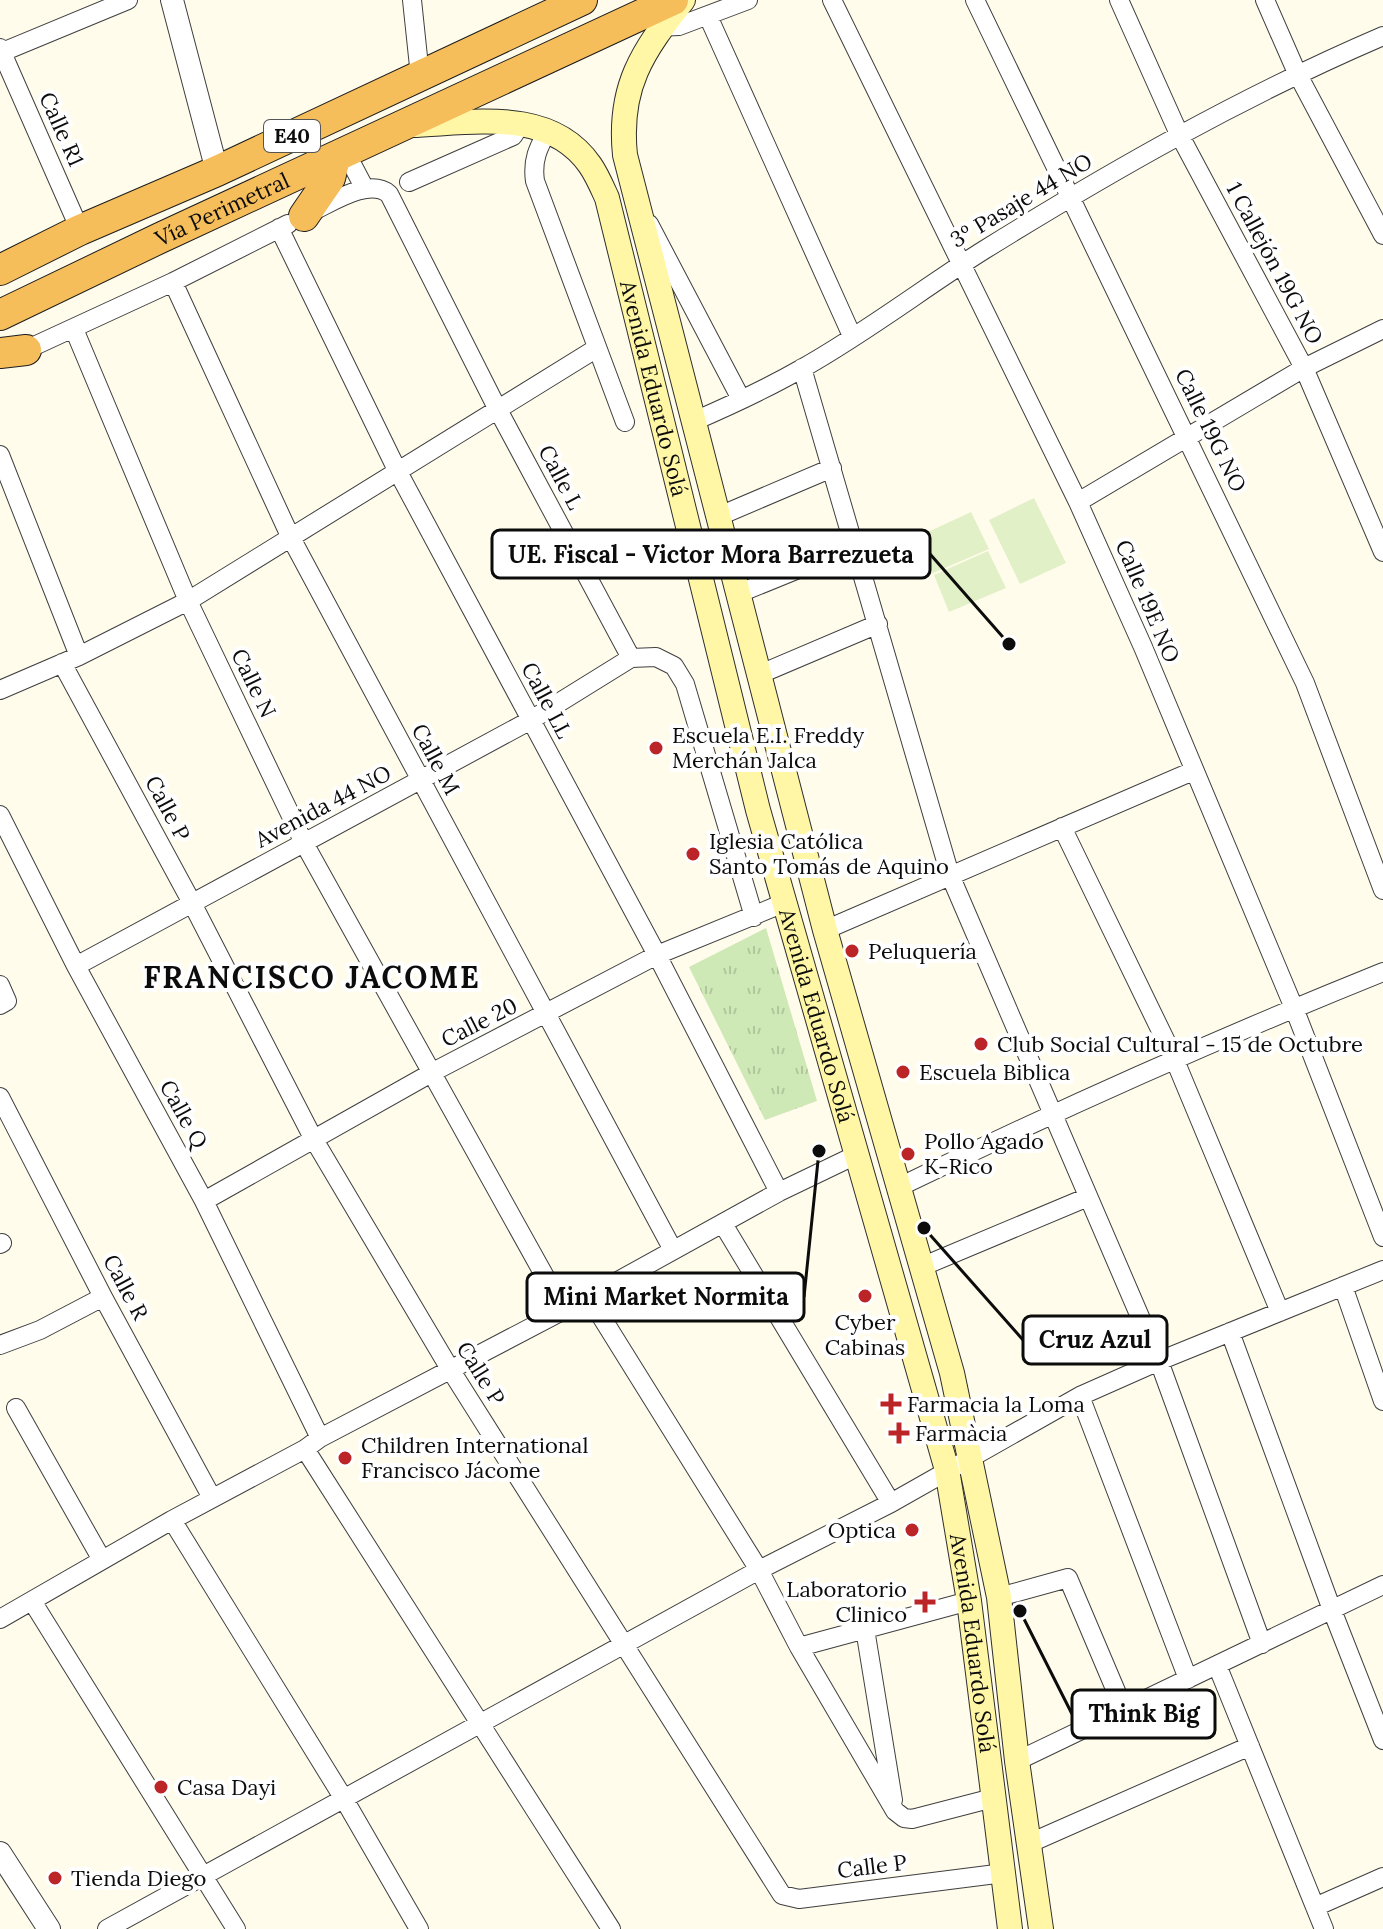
<svg xmlns="http://www.w3.org/2000/svg" width="1383" height="1929" font-family="Lora,serif">
<defs>
<pattern id="park-tufts" width="24" height="20" patternUnits="userSpaceOnUse" patternTransform="scale(2)"><rect width="24" height="20" fill="#cfe9b6"/><path d="M3 7l-1-3M5 7V3M7 7l1-3M15 17l-1-3M17 17v-4M19 17l1-3" fill="none" stroke="#b1c79b"/></pattern>
</defs>
<rect width="100%" height="100%" fill="#fffceb"/>
<path fill="url(#park-tufts)" d="M 766,928 L 817,1101 L 765,1120 L 689,967 Z"/>
<path fill="#e1f0c7" d="M 1034,498 L 1066,563 L 1020,584 L 989,520 Z
M 971,512 L 989,549 L 931,574 L 917,537 Z
M 988,551 L 1006,588 L 949,612 L 934,575 Z"/>
<g fill="none" stroke-linecap="round" stroke-linejoin="round">
<defs>
<path id="minor" d="M 412,0 L 420,76
M 832,0 L 1078,502 L 1143,647 L 1294,1008 L 1383,1237
M 975,0 L 1305,683 L 1383,890
M 1119,0 L 1179,134 L 1304,368 L 1383,552
M 1265,0 L 1297,73 L 1383,235
M 708,16 L 852,336
M 656,27 L 679,26 L 748,0
M 0,48 L 80,230
M 0,53 L 128,0
M 548,130 C 538,148 532,160 535,181 L 625,422
M 346,153 L 365,189
M 409,182 L 513,136 L 521,124
M 311,212 C 331,203 369,177 389,194 L 497,408 L 631,658
M 649,224 L 741,399
M 279,228 L 397,470 L 657,955 L 779,1192
M 173,282 L 290,536 L 673,1250
M 74,329 L 188,601 L 304,843 L 563,1309
M 19,353 L 173,282 L 288,224
M 802,368 L 950,875 L 1159,1361 L 1262,1644
M 692,422 C 729,406 766,389 801,369 C 864,334 922,289 984,250 C 1113,170 1243,96 1383,36
M 0,455 L 79,656
M 1078,502 L 1304,368 L 1383,329
M 717,517 L 832,468
M 737,594 L 855,546
M 62,663 L 192,903 L 313,1138 L 450,1369 L 782,1895 L 799,1899 L 1004,1873
M 758,675 L 878,624
M 0,690 L 79,656 L 188,601 L 597,348
M 0,815 L 76,966 L 204,1201 L 320,1438
M 1062,827 L 1174,1058 L 1280,1312
M 825,930 L 1193,771
M 76,966 L 531,720 L 631,658 L 656,657 L 674,666 L 685,684 L 754,917
M 0,985 L 7,1001 L 0,1005
M 0,1097 L 103,1297 L 212,1498
M 899,1187 C 1058,1110 1219,1038 1383,972
M 204,1201 L 433,1072 L 657,955 L 784,903
M 723,1224 L 891,1503
M 0,1244 L 2,1243
M 921,1267 L 1088,1197
M 1343,1286 L 1383,1401
M 589,1297 L 759,1570 L 799,1647 L 895,1811 L 904,1818 L 912,1819 L 993,1798
M 1230,1332 L 1332,1610 L 1383,1740
M 0,1345 L 40,1330 L 103,1297
M 1080,1396 L 1188,1679
M 16,1408 L 102,1560
M 305,1449 L 611,1929
M 172,1520 L 344,1799 L 419,1929
M 999,1597 L 1068,1578 L 1124,1710
M 32,1601 L 236,1929
M 0,1619 L 172,1520 L 305,1449 L 320,1438 L 589,1297 L 779,1192 L 856,1155
M 865,1629 L 893,1800
M 799,1647 L 969,1601
M 1217,1665 L 1324,1929
M 1017,1761 L 1383,1585
M 1030,1843 L 1250,1746
M 1315,1907 L 1383,1877
M 107,1929 L 759,1570 L 891,1503 L 1080,1396 L 1159,1361 L 1383,1270"/>
<path id="tertiary" d="M 172,0 L 217,171
M 0,1853 L 49,1929"/>
<g id="secondary">
<path d="M 683,0 C 642,52 618,87 625,155 L 825,930 L 952,1373 L 999,1597 L 1017,1761 L 1041,1929"/>
<path id="s1" d="M 411,125 C 472,123 550,107 590,165 C 597,175 602,187 607,198 L 758,810 L 947,1470 L 969,1601 L 1010,1929"/>
</g>
<g id="trunk">
<path d="M 304,216 L 330,178 L 335,158"/>
<path d="M 0,270 L 80,230 L 217,171 L 582,0"/>
<path id="s2" d="M 0,315 L 160,238 L 673,0"/>
<path d="M 0,353 L 26,350"/>
</g>
</defs>
<use href="#minor" stroke="#3f3f3f" stroke-width="20"/>
<use href="#tertiary" stroke="#3f3f3f" stroke-width="24"/>
<use href="#secondary" stroke="#2e2e2e" stroke-width="26"/>
<use href="#trunk" stroke="#1d1d1d" stroke-width="32"/>
<use href="#minor" stroke="#fff" stroke-width="18"/>
<use href="#tertiary" stroke="#fff" stroke-width="22"/>
<use href="#secondary" stroke="#fff7a6" stroke-width="24"/>
<use href="#trunk" stroke="#f6bd5b" stroke-width="30"/>
</g>
<g fill="#bb2528" stroke="#fff" stroke-width="3">
<circle cx="656" cy="748" r="8"/>
<circle cx="693" cy="854" r="8"/>
<circle cx="852" cy="951" r="8"/>
<circle cx="981" cy="1044" r="8"/>
<circle cx="903" cy="1072" r="8"/>
<circle cx="908" cy="1154" r="8"/>
<circle cx="865" cy="1296" r="8"/>
<path d="M887 1392h8v8h8v8h-8v8h-8v-8h-8v-8h8z"/>
<path d="M895 1421h8v8h8v8h-8v8h-8v-8h-8v-8h8z"/>
<circle cx="345" cy="1458" r="8"/>
<circle cx="912" cy="1530" r="8"/>
<path d="M921 1590h8v8h8v8h-8v8h-8v-8h-8v-8h8z"/>
<circle cx="161" cy="1787" r="8"/>
<circle cx="55" cy="1878" r="8"/>
</g>
<g text-anchor="middle" stroke-width="8" stroke-linejoin="round" paint-order="stroke">
<rect fill="#fff" stroke="#555" stroke-width="2" x="264" y="120" width="56" height="32" rx="6"/>
<g font-size="20" font-weight="bold" fill="#0c0c0c">
<text x="292" y="143">E40</text>
</g>
<g font-size="22" fill="#0c0c0c" stroke="#fff">
<text transform="translate(62 129) rotate(66)" y="8">Calle R1</text>
<text transform="translate(1021 200) rotate(-31)" y="8">3º Pasaje 44 NO</text>
<text dy="8" stroke="none"><textPath href="#s2" startOffset="246">Vía Perimetral</textPath></text>
<text transform="translate(1275 263) rotate(62)" y="8">1 Callejón 19G NO</text>
<text dy="8" stroke="none"><textPath href="#s1" startOffset="426">Avenida Eduardo Solá</textPath></text>
<text transform="translate(1211 430) rotate(64)" y="8">Calle 19G NO</text>
<text transform="translate(561 477) rotate(62)" y="8">Calle L</text>
<text transform="translate(1148 601) rotate(67)" y="8">Calle 19E NO</text>
<text transform="translate(254 683) rotate(64)" y="8">Calle N</text>
<text transform="translate(547 700) rotate(62)" y="8">Calle LL</text>
<text transform="translate(436 759) rotate(62)" y="8">Calle M</text>
<text transform="translate(323 806) rotate(-28)" y="8">Avenida 44 NO</text>
<text transform="translate(168 808) rotate(62)" y="8">Calle P</text>
<text dy="8" stroke="none"><textPath href="#s1" startOffset="1074">Avenida Eduardo Solá</textPath></text>
<text transform="translate(479 1022) rotate(-27)" y="8">Calle 20</text>
<text transform="translate(184 1114) rotate(61)" y="8">Calle Q</text>
<text transform="translate(126 1287) rotate(62)" y="8">Calle R</text>
<text transform="translate(481 1373) rotate(58)" y="8">Calle P</text>
<text dy="8" stroke="none"><textPath href="#s1" startOffset="1722">Avenida Eduardo Solá</textPath></text>
<text transform="translate(872 1866) rotate(-7)" y="8">Calle P</text>
</g>
<g font-size="22" fill="#0c0c0c" stroke="#fff" text-anchor="start">
<text x="672" y="743">Escuela E.I. Freddy<tspan x="672" dy="25">Merchán Jalca</tspan></text>
<text x="709" y="849">Iglesia Católica<tspan x="709" dy="25">Santo Tomás de Aquino</tspan></text>
<text x="868" y="959">Peluquería</text>
<text x="997" y="1052">Club Social Cultural - 15 de Octubre</text>
<text x="919" y="1080">Escuela Biblica</text>
<text x="924" y="1149">Pollo Agado<tspan x="924" dy="25">K-Rico</tspan></text>
<text x="865" y="1330" text-anchor="middle">Cyber<tspan x="865" dy="25">Cabinas</tspan></text>
<text x="907" y="1412">Farmacia la Loma</text>
<text x="915" y="1441">Farmàcia</text>
<text x="361" y="1453">Children International<tspan x="361" dy="25">Francisco Jácome</tspan></text>
<text x="896" y="1538" text-anchor="end">Optica</text>
<text x="907" y="1597" text-anchor="end">Laboratorio<tspan x="907" dy="25">Clinico</tspan></text>
<text x="177" y="1795">Casa Dayi</text>
<text x="71" y="1886">Tienda Diego</text>
</g>
<g font-size="30" font-weight="bold" letter-spacing="2" fill="#0c0c0c" stroke="#fff">
<text x="312" y="988">FRANCISCO JACOME</text>
</g>
</g>
<path fill="none" stroke="#0c0c0c" stroke-width="3" d="M1009 644L930 554M819 1151L804 1297M924 1228L1023 1340M1020 1611L1072 1714"/>
<g fill="#0c0c0c" stroke="#fff" stroke-width="3">
<circle cx="1009" cy="644" r="8"/>
<circle cx="819" cy="1151" r="8"/>
<circle cx="924" cy="1228" r="8"/>
<circle cx="1020" cy="1611" r="8"/>
</g>
<g fill="#fff" stroke="#0c0c0c" stroke-width="3">
<rect x="492" y="530" width="438" height="48" rx="8"/>
<rect x="527" y="1273" width="277" height="48" rx="8"/>
<rect x="1023" y="1316" width="144" height="48" rx="8"/>
<rect x="1072" y="1690" width="143" height="48" rx="8"/>
</g>
<g font-size="24" text-anchor="middle" font-weight="bold" fill="#0c0c0c">
<text x="711" y="563">UE. Fiscal - Victor Mora Barrezueta</text>
<text x="666" y="1305">Mini Market Normita</text>
<text x="1095" y="1348">Cruz Azul</text>
<text x="1144" y="1722">Think Big</text>
</g>
</svg>
